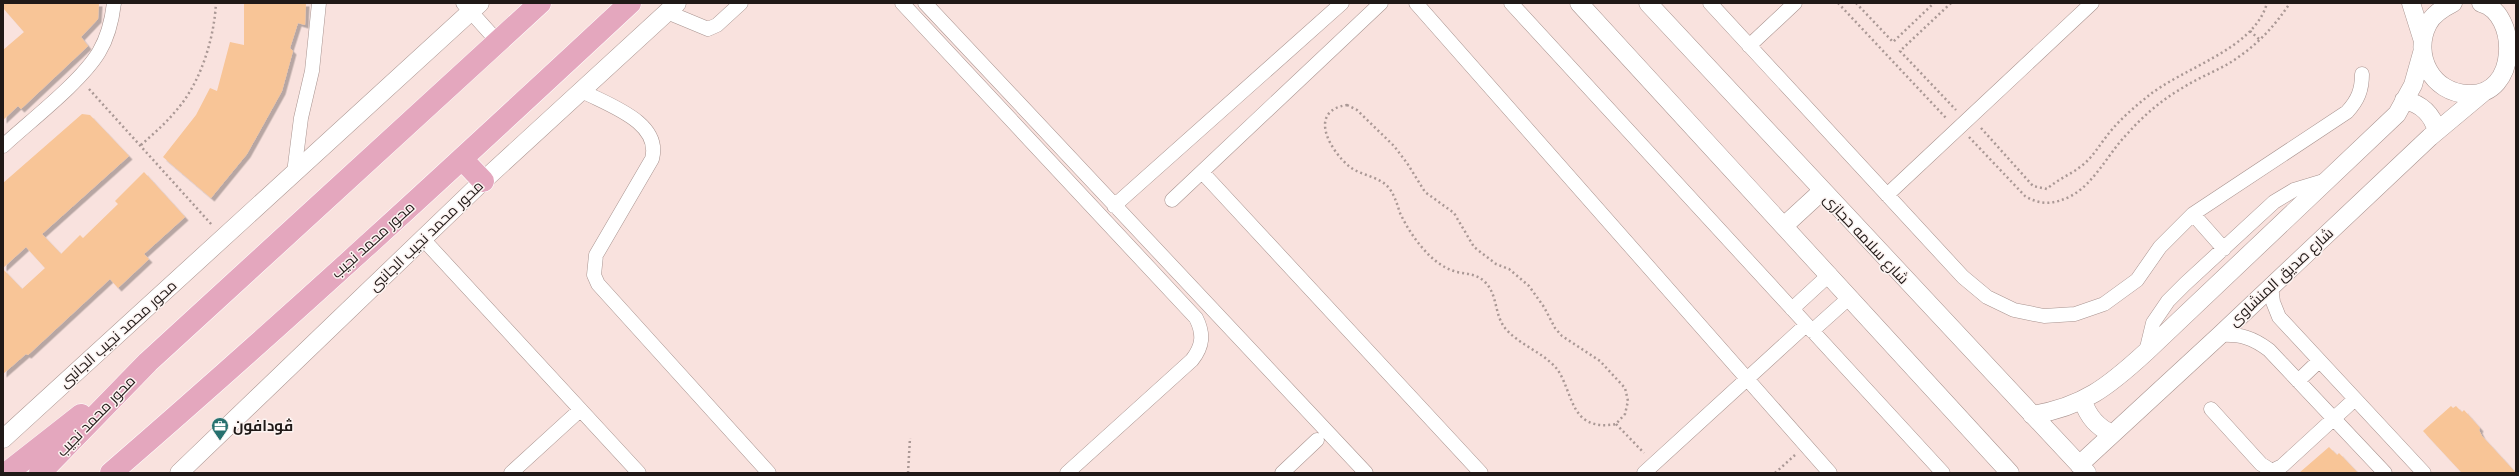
<svg xmlns="http://www.w3.org/2000/svg" width="2519" height="476" font-family="Mulish,Cairo,sans-serif">
<defs>
<filter id="shadow"><feDropShadow dx="3.5" dy="3.5" stdDeviation="0" flood-color="#0004"/></filter>
</defs>
<rect width="100%" height="100%" fill="#f9e2de"/>
<path fill="#f8c597" filter="url(#shadow)" d="M 3,3 L 99,3 L 98,19 L 81,37 L 88,46 L 21,109 L 18,106 L 3,120 L 3,50 L 24,32 L 3,8 Z
M 244,3 L 306,3 L 305,25 L 298,23 L 290,48 L 293,51 L 282,91 L 247,154 L 211,198 L 163,157 L 196,115 L 210,88 L 217,91 L 230,42 L 244,45 Z
M 82,114 L 90,115 L 129,156 L 42,234 L 61,254 L 80,235 L 83,238 L 118,204 L 115,201 L 144,172 L 185,217 L 144,254 L 149,259 L 118,288 L 110,279 L 28,355 L 26,354 L 3,374 L 3,269 L 22,289 L 45,268 L 26,247 L 3,268 L 3,183 Z
M 2451,406 L 2453,408 L 2456,406 L 2462,412 L 2464,410 L 2480,428 L 2479,430 L 2482,436 L 2516,473 L 2462,473 L 2423,431 Z
M 2329,447 L 2337,455 L 2339,453 L 2358,473 L 2299,473 Z"/>
<g fill="none" stroke-linecap="round" stroke-linejoin="round">
<defs>
<path id="minor" d="M 463,3 L 498,42
M 902,3 L 1196,318 C 1204,334 1203,346 1192,360 L 1067,473
M 925,3 L 1366,473
M 1416,3 L 1830,473
M 1511,3 L 1943,473
M 1710,3 L 1963,277 L 1987,297 L 2014,310 L 2044,316 L 2075,314 L 2104,304 L 2137,280 L 2160,247 L 2193,214 L 2347,112 C 2358,100 2362,90 2362,74
M 667,12 L 708,29 L 717,25 L 741,3
M 1749,46 L 1795,3
M 582,91 C 608,105 662,122 652,159 L 596,255 L 594,275 L 598,284 L 769,473
M 3,146 C 30,121 81,82 99,52 C 108,37 112,20 114,3
M 1202,172 L 1481,473
M 294,173 L 301,118 L 312,71 L 319,3
M 1887,195 L 2092,3
M 1172,200 L 1381,3
M 1114,206 L 1342,3
M 2193,214 L 2224,249
M 423,239 L 639,473
M 2271,286 L 2273,302 L 2279,317 L 2424,473
M 1792,309 L 1830,274
M 1812,331 L 1850,297
M 2220,335 C 2241,334 2253,338 2269,350 L 2385,473
M 2146,352 L 2153,323 L 2168,301 L 2185,284 L 2274,202 L 2294,190 L 2327,180
M 2298,381 L 2319,361
M 2211,409 L 2261,464 L 2272,471 L 2282,466 L 2355,399
M 511,473 L 580,410
M 1282,473 L 1317,440
M 1644,473 L 1806,325"/>
<path id="tertiary" d="M 1579,3 L 2010,473
M 1648,3 L 2087,473
M 2411,3 L 2422,38
M 2453,3 C 2443,8 2433,14 2428,24 C 2412,55 2432,93 2468,94 C 2519,97 2519,13 2481,3
M 2404,100 C 2422,104 2432,114 2437,131
M 1784,226 L 1822,191
M 2083,401 C 2088,417 2097,427 2112,434
M 2032,415 C 2083,407 2109,386 2146,352 L 2397,114 L 2413,85 L 2422,53
M 3,439 L 480,3
M 2079,465 L 2220,335 L 2430,137 L 2485,91
M 179,473 L 483,181 L 677,3"/>
<path id="primary" d="M 462,159 L 483,181
M 7,473 L 81,415
M 40,473 L 148,362 L 540,3
M 111,473 C 288,320 459,162 630,3"/>
</defs>
<use href="#minor" stroke="#a8938f" stroke-width="15"/>
<use href="#tertiary" stroke="#a8938f" stroke-width="19"/>
<use href="#primary" stroke="#fff" stroke-width="23"/>
<path stroke="#aa9895" stroke-width="2.5" stroke-dasharray="2 3" stroke-linecap="butt" d="M 1838,3 L 1946,118
M 1856,3 L 1893,42 L 1934,3
M 1951,3 L 1900,51 L 1956,110
M 2250,31 L 2260,40
M 89,89 L 212,225
M 1347,105 L 1357,110 L 1394,146 L 1407,163 L 1425,192 L 1454,213 L 1474,247 L 1496,264 L 1509,269 L 1529,286 L 1544,307 L 1555,328 L 1562,336 L 1600,361 L 1625,388 L 1628,401 L 1625,414 L 1616,424 C 1605,426 1594,426 1584,419 C 1570,408 1568,384 1557,369 C 1543,352 1519,345 1505,328 C 1494,314 1498,295 1485,282 C 1477,274 1467,274 1457,272 C 1446,269 1437,263 1429,255 C 1417,243 1407,228 1400,213 C 1397,204 1395,196 1389,188 C 1379,176 1362,176 1350,167 C 1330,151 1307,111 1347,105 Z
M 1981,128 L 2033,186 L 2047,189 C 2059,178 2073,174 2085,163 C 2093,156 2099,146 2106,137 C 2117,122 2132,109 2147,97 C 2183,67 2254,50 2267,3
M 1969,137 L 2025,196 C 2041,206 2055,204 2071,196 C 2095,183 2109,152 2128,133 C 2144,115 2163,99 2184,87 C 2203,75 2223,69 2240,56 C 2261,41 2276,24 2290,3
M 141,145 C 152,135 164,125 174,113 C 200,85 214,40 216,3
M 1616,424 L 1644,453
M 908,473 L 910,438
M 1775,473 L 1795,455"/>
<use href="#minor" stroke="#fff" stroke-width="14"/>
<use href="#tertiary" stroke="#fff" stroke-width="18"/>
<use href="#primary" stroke="#e4a7be" stroke-width="22"/>
</g>
<defs>
<symbol id="office-pin" viewBox="-11 -11 22 30"><path d="M0 17L-7.5 6A9.5 9.5 0 1 1 7.5 6Z" fill="#27716f" stroke="#fcf3f1"/><path d="M-6-3h4V-5.5h4V-3h4V5H-6ZM-1-4.5V-3h2v-1.5ZM-6 0V1H6V0Z" fill="#fff"/></symbol>
</defs>
<g fill-rule="evenodd">
<use href="#office-pin" x="210" y="416" width="20" height="27"/>
</g>
<g text-anchor="middle" stroke-width="3" stroke-linejoin="round" paint-order="stroke">
<g font-size="15" fill="#201917" stroke="#fcf3f1">
<text transform="translate(426 236) rotate(-44)" y="5">محور محمد نجيب الجانبى</text>
<text transform="translate(1866 239) rotate(47)" y="5">شارع سلامه حجازى</text>
<text transform="translate(373 240) rotate(-42)" y="5">محور محمد نجيب</text>
<text transform="translate(2281 277) rotate(-43)" y="5">شارع صديق المنشاوى</text>
<text transform="translate(118 334) rotate(-42)" y="5">محور محمد نجيب الجانبى</text>
<text transform="translate(96 416) rotate(-46)" y="5">محور محمد نجيب</text>
</g>
<g font-size="15" font-weight="bold" fill="#201917" stroke="#fcf3f1" text-anchor="start">
<text x="233" y="431">ڤودافون</text>
</g>
</g>
<rect width="2519" height="476" fill="none" stroke="#201917" stroke-width="8"/>
</svg>
